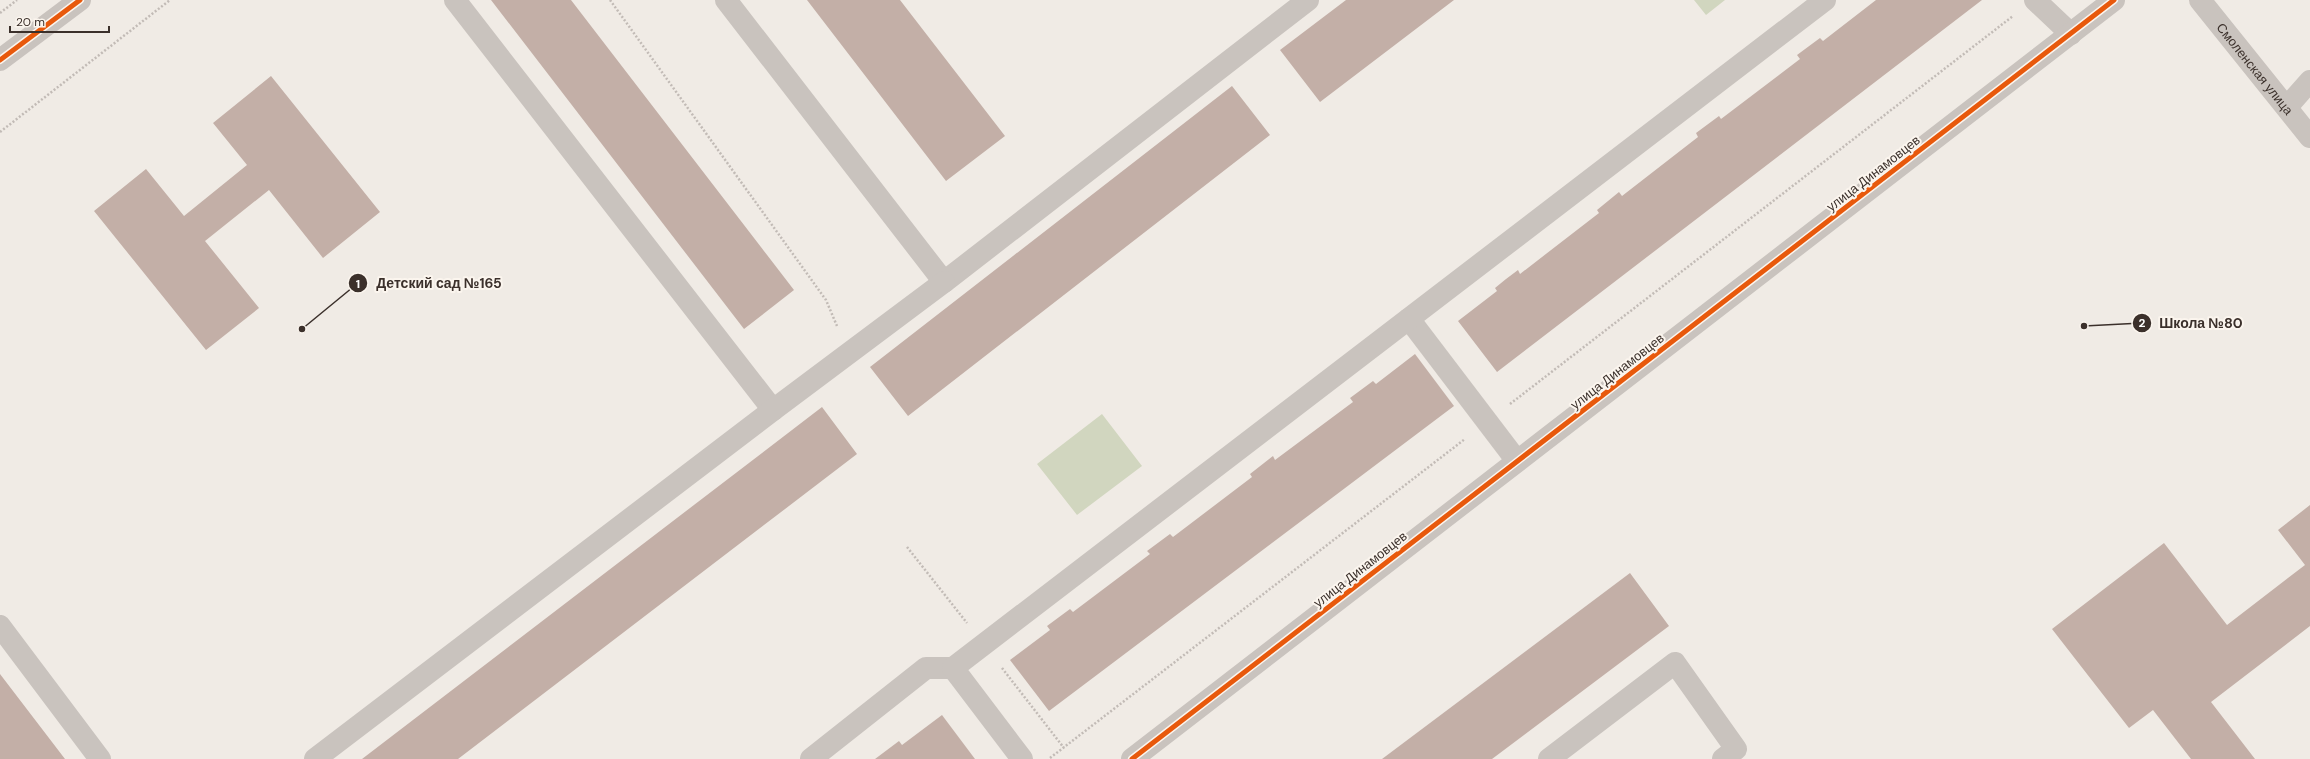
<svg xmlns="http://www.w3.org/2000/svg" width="2310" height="759" font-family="'DM Sans',sans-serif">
<rect width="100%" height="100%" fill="#f0ebe5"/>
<path fill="#d1d6bf" d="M 1694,0 L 1725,0 L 1706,15 Z
M 1102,414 L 1142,466 L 1077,515 L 1037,464 Z"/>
<path fill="#c3afa7" d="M 491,0 L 571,0 L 794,290 L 744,329 Z
M 807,0 L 900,0 L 1005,136 L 946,181 Z
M 1346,0 L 1454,0 L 1320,102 L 1280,50 Z
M 1876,0 L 1982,0 L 1497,372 L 1458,321 L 1497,291 L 1495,288 L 1506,279 L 1518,270 L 1520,274 L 1599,213 L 1597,210 L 1619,192 L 1622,196 L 1698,137 L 1696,133 L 1719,116 L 1721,119 L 1800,59 L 1797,55 L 1820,38 L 1823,41 Z
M 271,76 L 380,212 L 323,258 L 269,190 L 205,241 L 259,308 L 206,350 L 94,211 L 146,169 L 184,216 L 247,165 L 213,123 Z
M 1232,86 L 1270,135 L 908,416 L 870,367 Z
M 1415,354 L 1454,406 L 1049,711 L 1010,660 L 1050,630 L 1047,626 L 1070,609 L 1073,612 L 1150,554 L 1147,551 L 1170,534 L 1173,537 L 1252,477 L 1250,474 L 1273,456 L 1275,460 L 1353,402 L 1350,398 L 1373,381 L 1376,384 Z
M 822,407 L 857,454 L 458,759 L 362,759 Z
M 2310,505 L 2310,626 L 2211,702 L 2255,759 L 2191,759 L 2153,710 L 2129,728 L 2052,629 L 2164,543 L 2227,625 L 2305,565 L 2278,530 Z
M 1630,573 L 1669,626 L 1492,759 L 1382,759 Z
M 0,674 L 65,759 L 0,759 Z
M 942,715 L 975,759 L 875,759 L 899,741 L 902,745 Z"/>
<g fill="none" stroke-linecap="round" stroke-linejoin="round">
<path stroke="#c2bbb6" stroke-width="2.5" stroke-dasharray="2 2" stroke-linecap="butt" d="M 610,0 L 826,300 L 837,326
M 0,13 L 17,0
M 0,132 L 170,0
M 1510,404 L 2013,16
M 907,547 L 967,623
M 1002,668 L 1064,748
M 1050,758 L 1465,439"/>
<g stroke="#c9c3be" stroke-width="22">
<path d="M 455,0 L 773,410"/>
<path d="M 726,0 L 944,282 L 1308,0"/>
<path d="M 2035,0 L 2071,34"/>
<path id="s1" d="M 2200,0 L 2310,137"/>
<path d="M 0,60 L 80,0"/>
<path d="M 2287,107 L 2310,81"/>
<path d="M 1409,319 L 1517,461"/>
<path d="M 0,626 L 100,759"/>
<path d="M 315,759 L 773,410 L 944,282"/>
<path d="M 811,759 L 926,668 L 953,668"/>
<path d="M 1022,759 L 953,668 L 1825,0"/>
<path d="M 1132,759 L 2114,0"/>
<path d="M 1549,759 L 1675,663 L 1736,749 L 1723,759"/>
</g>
<defs>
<path id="cycleway" d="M 0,60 L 80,0
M 1132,759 L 2114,0"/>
</defs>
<use href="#cycleway" stroke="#fbf5ee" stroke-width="8"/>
<use href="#cycleway" stroke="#e8590c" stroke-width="5"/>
</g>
<g text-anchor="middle" stroke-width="4" stroke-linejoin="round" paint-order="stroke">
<g font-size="13" fill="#3b302b" stroke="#fbf5ee">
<text dy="5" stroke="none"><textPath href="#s1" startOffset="88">Смоленская улица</textPath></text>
<text transform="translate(1873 173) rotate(-38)" y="5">улица Динамовцев</text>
<text transform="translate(1617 371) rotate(-38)" y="5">улица Динамовцев</text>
<text transform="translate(1360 569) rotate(-38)" y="5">улица Динамовцев</text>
</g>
</g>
<path fill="none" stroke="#3b302b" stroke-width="1.5" d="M302 329L358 283M2084 326L2142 323"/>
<g fill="#3b302b" stroke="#fbf5ee" stroke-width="1.5">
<circle cx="302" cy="329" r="4"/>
<circle cx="2084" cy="326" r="4"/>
<circle cx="358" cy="283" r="10"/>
<circle cx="2142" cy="323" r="10"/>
</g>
<g font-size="12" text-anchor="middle" font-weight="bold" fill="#fff">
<text x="358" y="288">1</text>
<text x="2142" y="327">2</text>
</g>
<g font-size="14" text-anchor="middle" font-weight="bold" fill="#3b302b" stroke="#fbf5ee" stroke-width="4" stroke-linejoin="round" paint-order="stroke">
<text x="439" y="288">Детский сад №165</text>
<text x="2201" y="328">Школа №80</text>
</g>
<path d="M10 26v6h99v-6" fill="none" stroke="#3b302b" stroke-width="2"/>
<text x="16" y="26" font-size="12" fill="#3b302b" stroke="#fbf5ee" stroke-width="3" paint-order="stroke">20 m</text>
</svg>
